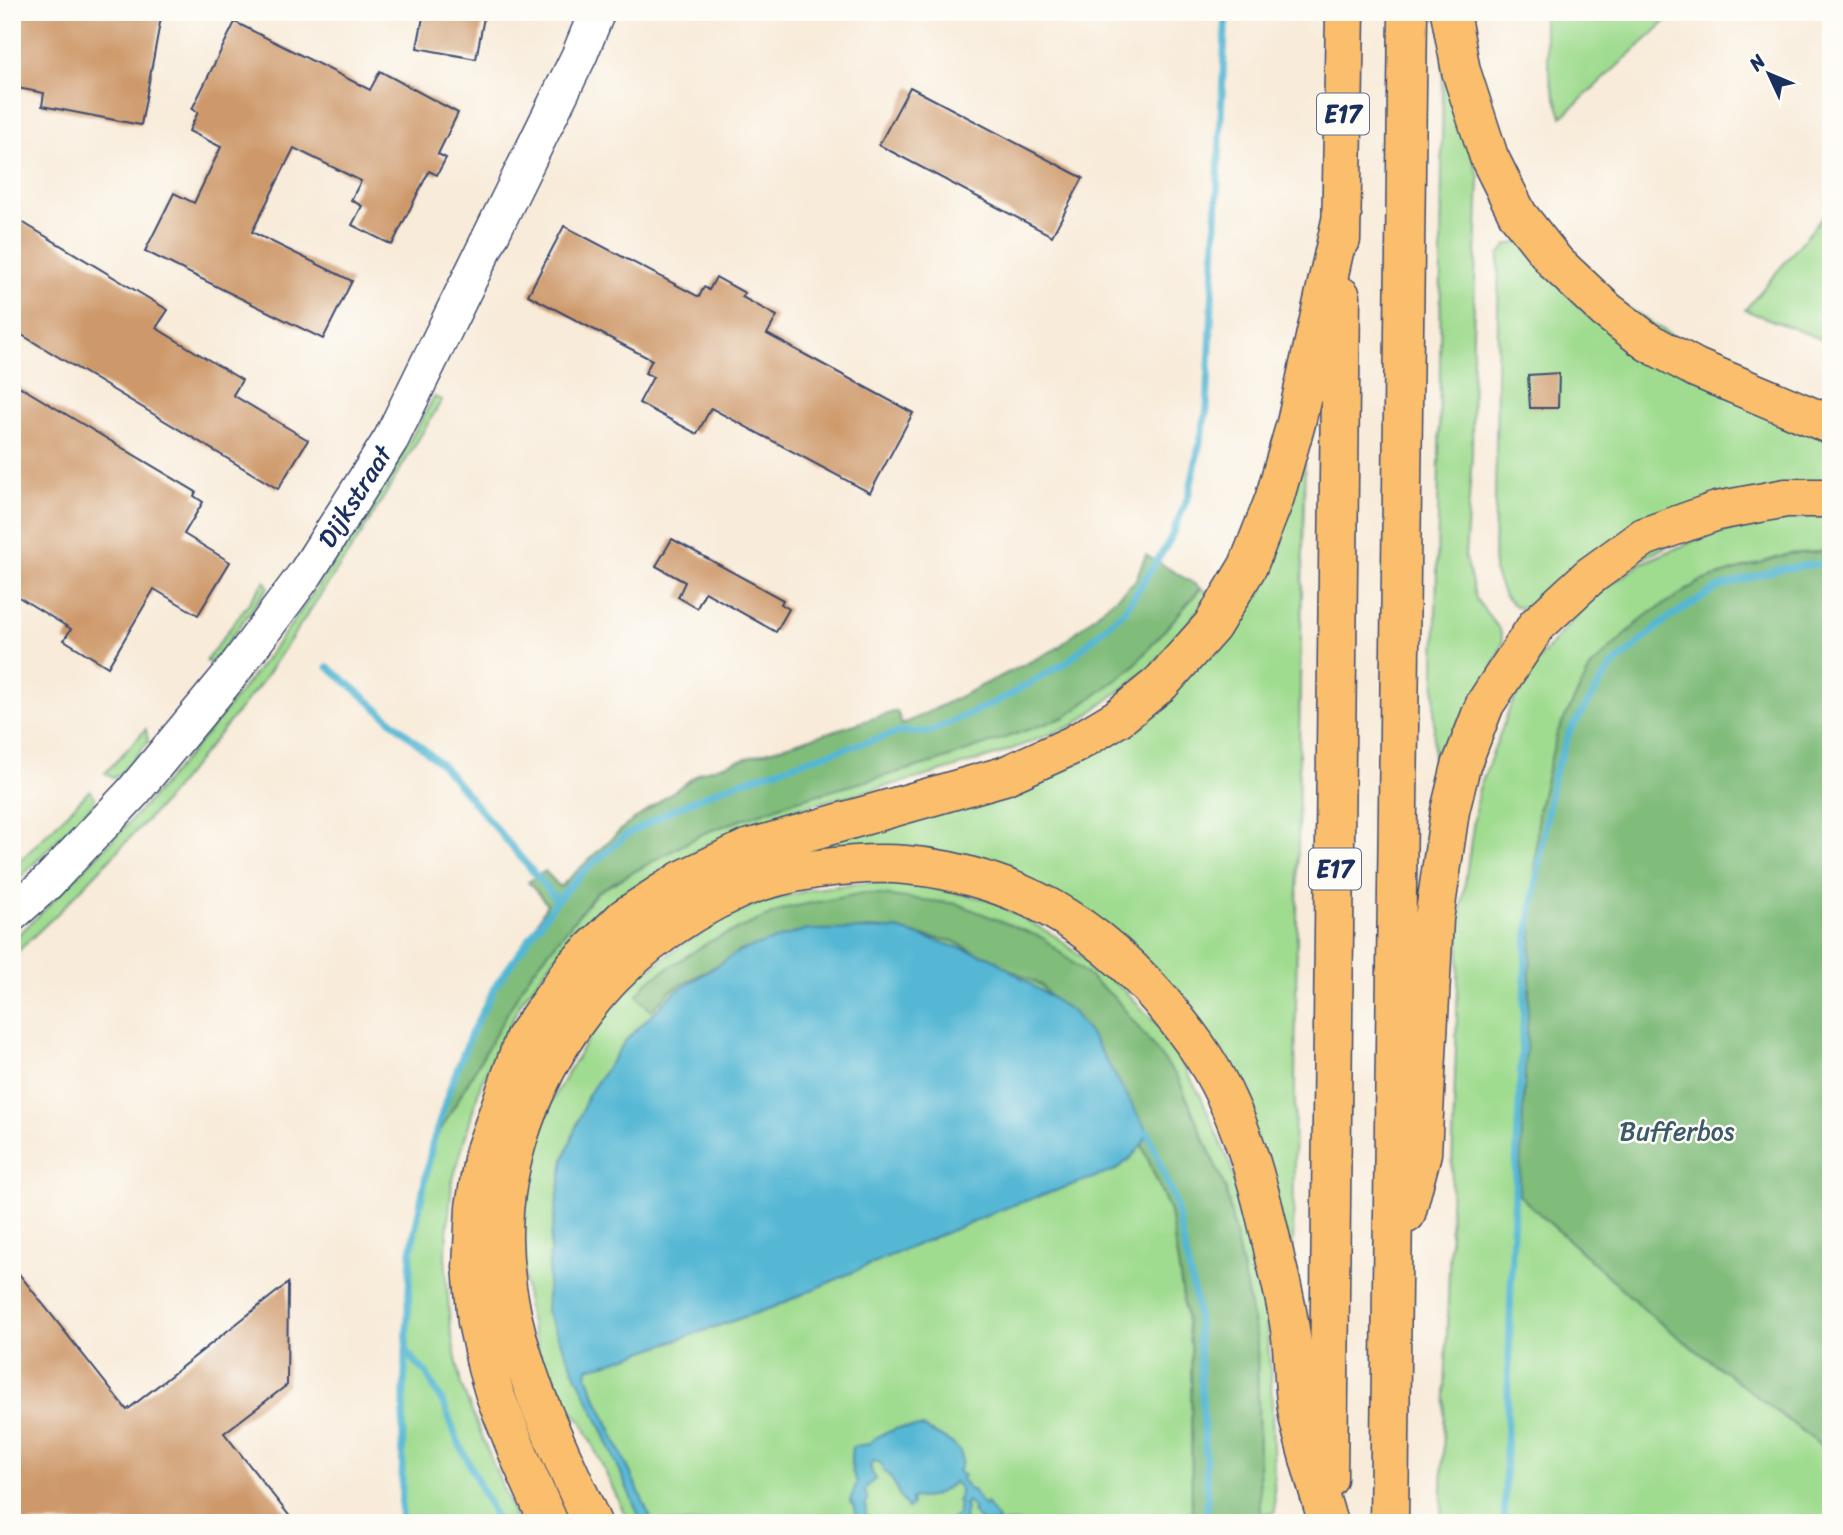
<svg xmlns="http://www.w3.org/2000/svg" width="1843" height="1535" font-family="Sriracha,sans-serif">
<rect width="100%" height="100%" fill="#fdfcf7"/>
<filter id="ink" filterUnits="userSpaceOnUse"><feTurbulence type="fractalNoise" baseFrequency=".0143" numOctaves="2"/><feDisplacementMap in="SourceGraphic" scale="14" xChannelSelector="R" yChannelSelector="G"/><feConvolveMatrix kernelMatrix="1 2 1 2 8 2 1 2 1" color-interpolation-filters="sRGB"/></filter>
<filter id="wash" filterUnits="userSpaceOnUse"><feTurbulence type="fractalNoise" baseFrequency=".00686" numOctaves="4" result="noise"/><feDisplacementMap in="SourceGraphic" scale="28" xChannelSelector="R" yChannelSelector="G"/><feGaussianBlur stdDeviation="1.57" result="paint"/><feColorMatrix in="noise" values="0 0 0 0 0 0 0 0 0 0 0 0 0 0 0 0 0 1.4 0 .05"/><feComposite in="paint" operator="in"/></filter>
<g filter="url(#wash)">
<rect width="100%" height="100%" fill="#f8ebd9"/>
<path fill="#a0dc90" stroke="#5e8677" stroke-width="2" d="M 1542,12 L 1676,12 L 1562,117 L 1551,83 Z
M 1443,59 L 1479,178 L 1473,332 L 1472,456 L 1465,557 L 1476,599 L 1500,630 L 1503,642 L 1434,817 L 1430,813 L 1433,776 L 1439,465 Z
M 1831,207 L 1831,343 L 1745,310 Z
M 1515,243 L 1528,245 L 1831,436 L 1831,486 L 1789,487 L 1534,611 L 1516,607 L 1504,596 L 1494,571 L 1499,255 L 1507,245 Z
M 434,397 L 442,400 L 362,533 L 262,682 L 163,803 L 64,907 L 12,957 L 12,941 C 41,914 68,886 95,858 C 228,721 343,565 434,397 Z
M 1298,461 L 1305,464 L 1300,679 L 1293,1250 L 1291,1254 L 1287,1255 L 1276,1195 L 1244,1107 L 1188,1015 L 1135,956 L 1094,920 L 1049,892 L 990,869 L 922,853 L 856,851 L 797,859 L 752,872 L 712,888 L 667,913 L 633,938 L 604,966 L 572,1003 L 547,1041 L 526,1083 L 509,1131 L 494,1217 L 494,1275 L 497,1298 L 509,1354 L 519,1381 L 579,1523 L 573,1523 C 540,1451 505,1381 490,1303 C 471,1204 499,1096 554,1013 C 568,992 585,974 603,956 C 614,945 624,933 635,924 C 675,893 722,870 769,854 C 798,844 829,839 858,832 C 933,815 1021,794 1088,755 C 1098,749 1108,740 1118,732 C 1172,692 1223,642 1255,582 C 1274,545 1284,507 1295,467 Z
M 1831,515 L 1831,551 L 1789,554 L 1519,1195 L 1654,1318 L 1831,1453 L 1831,1523 L 1441,1523 L 1460,917 L 1478,792 L 1511,705 L 1542,655 L 1591,599 L 1642,563 L 1699,539 L 1759,522 Z
M 265,581 L 268,587 L 212,664 L 206,661 Z
M 1201,588 L 1211,595 L 1150,668 L 1074,725 L 999,754 L 923,777 L 798,808 L 712,842 L 625,892 L 567,942 L 521,1002 L 481,1083 L 452,1183 L 445,1254 L 450,1327 L 461,1385 L 517,1523 L 401,1523 L 404,1390 L 411,1251 L 432,1145 L 528,977 L 597,892 L 704,833 L 794,801 L 938,761 L 1065,717 L 1131,669 Z
M 146,729 L 148,742 L 119,775 L 113,778 L 105,773 Z
M 90,790 L 95,797 L 94,803 L 12,886 L 12,869 Z
M 877,882 L 927,887 L 990,900 L 1055,936 L 1125,991 L 1165,1033 L 1201,1097 L 1230,1164 L 1248,1226 L 1265,1308 L 1271,1377 L 1275,1512 L 1260,1514 L 1257,1341 L 1226,1190 L 1178,1078 L 958,904 L 709,942 L 651,1010 L 670,991 L 734,956 L 795,935 L 877,928 L 953,941 L 1041,985 L 1112,1073 L 1170,1212 L 1191,1349 L 1192,1523 L 629,1523 L 582,1422 L 546,1380 L 528,1311 L 522,1255 L 524,1209 L 532,1161 L 549,1105 L 596,1025 L 644,972 L 703,930 L 756,904 L 814,889 Z"/>
<path fill="#80bc7a" stroke="#4e766c" stroke-width="2" d="M 1831,551 L 1831,1453 L 1654,1318 L 1519,1195 L 1538,811 L 1557,733 L 1591,667 L 1644,617 L 1701,581 L 1789,554 Z
M 1146,555 L 1201,588 L 1131,669 L 1065,717 L 938,761 L 794,801 L 704,833 L 597,892 L 528,977 L 432,1145 L 451,1085 L 471,1034 L 496,985 L 528,940 L 547,904 L 528,882 L 545,871 L 560,887 L 624,827 L 701,772 L 897,711 L 902,725 L 1058,648 L 1135,581 Z
M 864,893 L 958,904 L 1043,938 L 1116,999 L 1178,1078 L 1226,1190 L 1257,1341 L 1260,1523 L 1192,1523 L 1191,1349 L 1170,1212 L 1112,1073 L 1041,985 L 953,941 L 877,928 L 795,935 L 734,956 L 670,991 L 651,1011 L 637,995 L 648,981 L 709,942 L 786,908 Z"/>
<path fill="#55b7d4" stroke="#387399" stroke-width="2" d="M 897,929 L 990,957 L 1073,1012 L 1095,1041 L 1148,1132 C 1142,1149 1130,1159 1116,1170 L 1008,1207 L 880,1260 L 774,1307 L 615,1361 L 588,1368 L 587,1375 L 593,1390 L 653,1523 L 642,1523 L 601,1427 L 546,1311 L 551,1236 L 564,1159 L 588,1095 L 626,1040 L 674,993 L 740,951 L 804,930 Z
M 922,1427 C 938,1436 974,1447 958,1471 L 964,1476 L 961,1479 L 970,1490 L 973,1490 L 983,1505 L 985,1506 L 986,1503 L 1000,1523 L 983,1523 L 972,1512 L 974,1509 L 967,1501 L 965,1505 L 966,1509 L 964,1516 L 965,1519 L 962,1523 L 952,1523 L 951,1519 L 958,1514 L 960,1502 L 957,1501 C 962,1494 961,1487 954,1482 C 944,1490 936,1497 923,1498 C 912,1498 922,1495 911,1500 L 912,1505 L 908,1509 C 898,1498 898,1488 890,1477 C 886,1472 882,1470 880,1463 L 874,1461 L 870,1464 L 872,1473 L 876,1479 L 869,1484 L 865,1491 L 868,1501 L 866,1504 L 866,1523 L 857,1523 L 855,1507 L 850,1501 L 857,1482 C 850,1471 850,1459 852,1447 L 868,1444 L 878,1436 L 898,1428 Z"/>
<g fill="none" stroke-linecap="round" stroke-linejoin="round">
<path stroke="#55b7d4" stroke-width="7" d="M 328,667 L 355,689 L 442,765 L 557,900
M 1148,1132 L 1175,1202 L 1197,1308 L 1207,1484 L 1207,1523
M 406,1352 L 426,1373 L 444,1405 L 457,1439 L 498,1523
M 401,1523 L 404,1390 L 411,1251 L 432,1145 L 451,1085 L 471,1034 L 496,985 L 557,900 L 583,872 L 625,836 L 672,810 L 725,787 L 810,759 L 900,732 L 929,732 L 1000,700 L 1067,662 L 1125,610 L 1169,542 L 1189,494 L 1207,409 L 1226,12
M 1504,1523 L 1512,1251 L 1527,941 L 1553,777 L 1570,731 L 1611,667 L 1667,619 L 1719,587 L 1780,569 L 1831,562"/>
</g>
<g id="blocks">
<path fill="#ce996b" d="M 12,12 L 162,12 L 141,125 L 42,106 L 44,93 L 12,87 Z
M 424,12 L 485,12 L 476,59 L 417,48 Z
M 235,22 L 370,90 L 380,71 L 458,113 L 438,154 L 446,158 L 437,175 L 429,171 L 392,245 L 352,225 L 362,206 L 351,200 L 361,181 L 294,148 L 252,232 L 352,281 L 323,339 L 145,251 L 174,193 L 194,203 L 221,147 L 189,131 L 198,112 L 192,109 Z
M 910,87 L 1083,178 L 1052,236 L 879,145 Z
M 12,216 L 168,310 L 156,328 L 242,380 L 233,395 L 308,440 L 278,489 L 12,329 Z
M 564,226 L 699,297 L 704,287 L 709,290 L 716,277 L 745,293 L 742,297 L 777,316 L 767,334 L 913,413 L 870,493 L 711,408 L 697,434 L 639,403 L 653,377 L 645,373 L 652,360 L 528,295 Z
M 1559,373 L 1558,408 L 1530,408 L 1528,375 Z
M 12,382 L 196,492 L 194,496 L 203,502 L 184,534 L 230,562 L 198,615 L 154,589 L 108,667 L 64,640 L 71,629 L 12,593 Z
M 672,539 L 783,600 L 781,604 L 789,609 L 776,632 L 705,592 L 697,608 L 678,597 L 685,582 L 656,566 Z
M 12,1265 L 127,1410 L 288,1283 L 287,1385 L 224,1433 L 295,1523 L 12,1523 Z"/>
</g>
</g>
<g filter="url(#ink)">
<use href="#blocks" fill-opacity="0" stroke="#3c4b70" stroke-width="2"/>
<g fill="none" stroke-linecap="round" stroke-linejoin="round">
<defs>
<g id="minor">
<path id="s1" d="M 12,914 L 47,883 L 133,792 L 230,675 L 306,573 L 391,439 L 579,56 L 597,12"/>
</g>
<path id="highway" d="M 1450,12 L 1461,71 L 1489,157 L 1518,215 L 1556,263 L 1606,310 L 1648,342 L 1696,368 L 1831,425
M 1341,240 L 1345,12
M 1406,1214 L 1422,1153 L 1434,919 L 1450,811 L 1461,766 L 1485,704 L 1537,625 L 1590,576 L 1644,537 L 1717,511 L 1786,498 L 1831,498
M 1328,1479 L 1341,296
M 549,1523 L 520,1458 L 495,1395 L 487,1368 L 477,1322 L 472,1267 L 475,1207 L 484,1153 L 524,1039 L 574,967 L 624,918 L 682,880 L 747,849 L 1004,776 L 1073,745 L 1118,718 L 1161,683 L 1212,626 L 1248,566 L 1274,500 L 1296,423 L 1342,216
M 592,1523 C 550,1429 504,1342 503,1237 C 503,1161 532,1082 576,1021 C 616,964 675,917 740,889 C 764,879 791,873 817,869 C 846,865 877,862 906,865 C 959,869 1019,888 1065,917 C 1118,950 1161,996 1197,1047 C 1241,1110 1260,1188 1276,1262 C 1281,1282 1286,1303 1289,1323 C 1295,1355 1292,1388 1299,1420 C 1307,1455 1318,1489 1328,1523
M 1389,1523 L 1408,12"/>
</defs>
<use href="#minor" stroke="#3c4b70" stroke-width="38"/>
<use href="#highway" stroke="#3c4b70" stroke-width="41"/>
<use href="#minor" stroke="#fff" stroke-width="35"/>
<use href="#highway" stroke="#fabe6d" stroke-width="38"/>
</g>
</g>
<g text-anchor="middle" stroke-width="5" stroke-linejoin="round" paint-order="stroke">
<g fill="#fdfcf7" stroke="#5f6c8c" stroke-width="2">
<rect x="1317" y="93.5" width="52" height="41" rx="5"/>
<rect x="1309" y="848.5" width="52" height="41" rx="5"/>
</g>
<g font-size="24" font-weight="bold" fill="#1b2f5e">
<text x="1343" y="122">E17</text>
<text x="1335" y="877">E17</text>
</g>
<g font-size="26" fill="#1b2f5e" stroke="#fdfcf7">
<text dy="9" stroke="none"><textPath href="#s1" startOffset="542">Dijkstraat</textPath></text>
</g>
<g font-size="26" fill="#3c5a6a" stroke="#fdfcf7">
<text x="1677" y="1140">Bufferbos</text>
</g>
</g>
<rect width="1843" height="1535" fill="none" stroke="#fdfcf7" stroke-width="42"/>
<g transform="translate(1769 74) rotate(314)" stroke="#fdfcf7" stroke-width="5" paint-order="stroke">
<path d="M0-5L12 26L0 18L-12 26Z" fill="#1b2f5e"/>
<text y="-10" font-size="19" font-weight="bold" text-anchor="middle" fill="#1b2f5e">N</text>
</g>
</svg>
